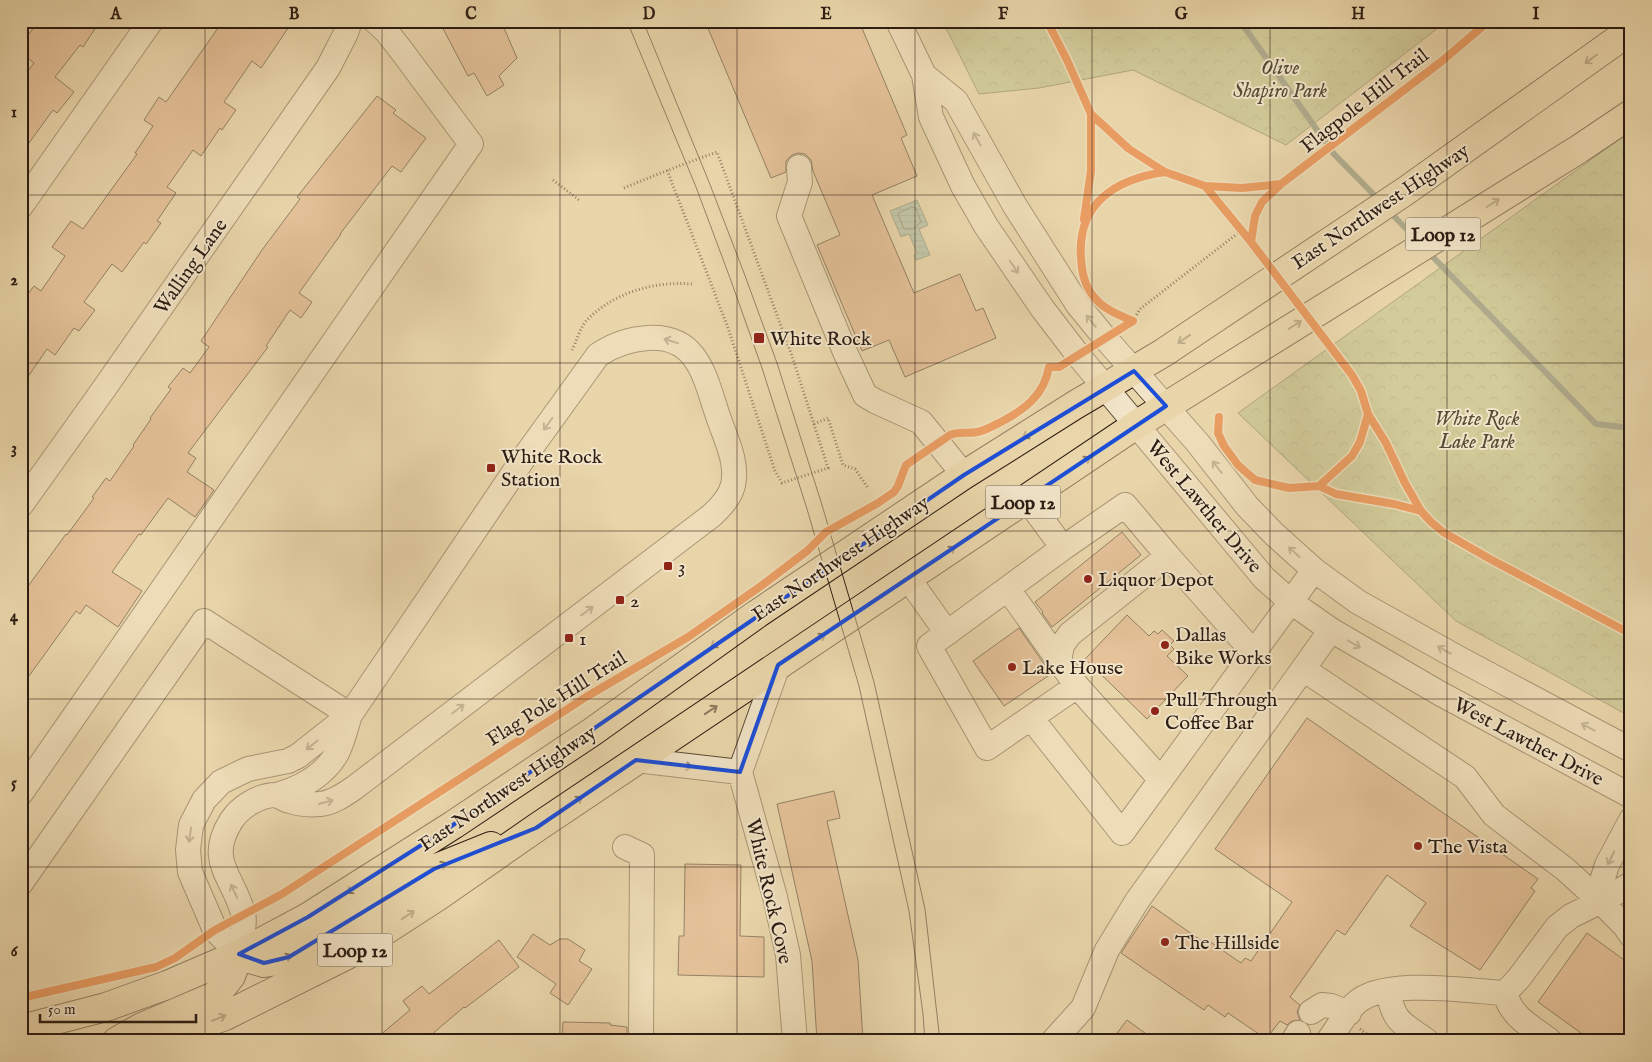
<svg xmlns="http://www.w3.org/2000/svg" width="1652" height="1062" font-family="'IM FELL English',serif">
<defs>
<pattern id="park-crowns" width="20" height="18" patternUnits="userSpaceOnUse" patternTransform="scale(1.25)"><rect width="20" height="18" fill="#b6be88"/><path d="M2 6a3 3 0 1 1 6 0M12 15a3 3 0 1 1 6 0" fill="none" stroke="#9da374"/></pattern>
<pattern id="water-rules" width="6" height="5" patternUnits="userSpaceOnUse" patternTransform="scale(1.25)"><rect width="6" height="5" fill="#97b9aa"/><path d="M0 2.5h6" fill="none" stroke="#829e91"/></pattern>
</defs>
<rect width="100%" height="100%" fill="#e9d6aa"/>
<filter id="stains"><feTurbulence type="fractalNoise" baseFrequency=".004" numOctaves="4"/><feColorMatrix values="0 0 0 0 .2 0 0 0 0 .09 0 0 0 0 .02 0 0 0 .5 -.17"/></filter>
<radialGradient id="worn" r=".72"><stop offset=".6" stop-color="#630" stop-opacity="0"/><stop offset="1" stop-color="#630" stop-opacity=".3"/></radialGradient>
<path fill="url(#park-crowns)" stroke="#716d4e" d="M 940,21 L 1447,21 L 1286,145 L 1133,70 L 1039,88 L 979,94 L 946,28 Z
M 1631,131 L 1631,717 L 1456,621 L 1238,413 Z"/>
<path fill="url(#water-rules)" stroke="#6c7a6e" d="M 917,200 L 928,225 L 919,229 L 930,255 L 916,260 L 914,255 L 917,253 L 909,234 L 901,237 L 890,211 Z"/>
<g fill="none" stroke-linecap="round" stroke-linejoin="round">
<path stroke="#626a5e" stroke-width="1" d="M 912,207 L 916,208 L 921,222 L 913,229 L 904,229 L 898,214 Z"/>
<path stroke="#6c7a6e" stroke-width="6" d="M 1240,21 L 1334,154 L 1380,201
M 1388,210 L 1418,241
M 1428,252 L 1596,424 L 1631,428"/>
</g>
<path fill="#e0ac85" stroke="#2c1c13" d="M 39,21 L 100,21 L 83,47 L 80,45 L 55,77 L 74,92 L 57,113 L 53,110 L 21,154 L 21,80 L 34,63 L 21,53 L 21,44 Z
M 223,21 L 293,21 L 261,68 L 252,61 L 224,102 L 236,110 L 222,130 L 220,128 L 201,156 L 193,150 L 167,187 L 176,193 L 157,221 L 161,223 L 146,244 L 144,242 L 122,272 L 112,264 L 84,302 L 95,310 L 79,331 L 74,328 L 55,355 L 47,349 L 21,387 L 21,303 L 34,286 L 41,291 L 65,256 L 52,247 L 71,221 L 83,229 L 137,154 L 135,153 L 153,126 L 144,120 L 159,97 L 166,102 Z
M 439,21 L 501,21 L 517,58 L 499,76 L 504,85 L 487,96 L 474,73 L 468,76 Z
M 705,21 L 859,21 L 907,135 L 901,138 L 917,176 L 872,195 L 914,293 L 960,274 L 976,311 L 983,308 L 996,338 L 905,377 L 889,340 L 862,351 L 817,245 L 840,235 L 813,171 L 811,160 L 805,154 L 798,153 L 792,155 L 786,161 L 786,172 L 771,178 Z
M 377,96 L 396,110 L 393,113 L 426,138 L 401,172 L 392,166 L 340,234 L 341,234 L 299,293 L 312,302 L 301,318 L 290,310 L 266,346 L 268,347 L 188,453 L 196,458 L 187,472 L 214,490 L 195,517 L 168,498 L 141,535 L 139,534 L 112,572 L 142,591 L 118,627 L 86,605 L 80,614 L 76,611 L 21,687 L 21,596 L 66,534 L 67,535 L 94,498 L 92,497 L 106,478 L 110,481 L 134,446 L 133,445 L 151,419 L 150,418 L 171,389 L 168,387 L 183,368 L 190,373 L 209,347 L 201,341 L 262,250 L 300,199 L 297,197 Z
M 1122,532 L 1141,555 L 1052,627 L 1042,613 L 1043,612 L 1035,602 Z
M 1127,615 L 1149,636 L 1154,631 L 1158,634 L 1162,630 L 1174,641 L 1170,645 L 1174,649 L 1167,656 L 1188,676 L 1147,719 L 1085,659 Z
M 1019,628 L 1051,674 L 1004,706 L 973,661 Z
M 1307,718 L 1538,879 L 1531,888 L 1535,891 L 1480,970 L 1410,926 L 1426,903 L 1387,875 L 1345,935 L 1337,930 L 1290,997 L 1300,1005 L 1297,1012 L 1300,1020 L 1292,1021 L 1287,1025 L 1280,1021 L 1266,1039 L 1228,1013 L 1225,1017 L 1208,1005 L 1204,1010 L 1121,953 L 1152,906 L 1206,944 L 1209,941 L 1241,963 L 1245,958 L 1251,961 L 1292,902 L 1215,849 Z
M 834,791 L 840,818 L 827,821 L 858,960 L 863,1041 L 817,1041 L 812,961 L 777,804 Z
M 685,864 L 741,865 L 740,936 L 764,937 L 764,977 L 678,975 L 679,936 L 684,936 Z
M 1587,933 L 1631,965 L 1631,1041 L 1592,1041 L 1538,1002 Z
M 533,934 L 550,945 L 560,939 L 568,939 L 585,950 L 579,961 L 592,969 L 568,1005 L 550,993 L 556,984 L 517,957 Z
M 499,940 L 519,967 L 465,1008 L 464,1007 L 424,1041 L 373,1041 L 410,1010 L 403,1001 L 422,986 L 429,994 Z
M 1127,1020 L 1156,1041 L 1111,1041 Z
M 563,1022 L 610,1023 L 610,1025 L 627,1027 L 627,1041 L 562,1041 Z"/>
<g fill="none" stroke-linecap="round" stroke-linejoin="round">
<defs>
<path id="minor" d="M 898,21 L 924,75 L 931,117 L 963,186 L 986,226 L 1042,308 L 1078,355 L 1264,578 L 1291,602 L 1331,630 L 1441,694 L 1631,796
M 924,75 L 956,101 L 1015,206 L 1078,305 L 1105,338 L 1197,442 L 1247,506 L 1274,534 L 1314,570 L 1358,602 L 1460,659 L 1631,750
M 799,167 L 800,182 L 789,216 L 845,352 L 865,395 L 875,401 L 921,422 L 964,475
M 21,206 L 151,21
M 1027,499 L 1063,548
M 21,505 L 101,393 L 328,68 L 346,33 L 350,21
M 908,578 L 947,633 L 929,646 L 987,748 L 1077,686
M 1008,589 L 1059,661
M 947,633 L 1063,548 L 1125,505 L 1168,556 L 1254,653
M 778,665 L 740,772 L 775,897 L 788,955 L 795,1041
M 1303,669 L 1465,777 L 1494,815 L 1565,869 L 1600,901 L 1625,926 L 1631,935
M 1031,718 L 1122,833 L 1314,570
M 636,760 L 740,772
M 1161,780 L 1077,686 L 1059,661 L 1062,645 L 1070,634 L 1168,556
M 21,793 L 471,144 L 401,50 L 386,31 L 375,21
M 625,847 L 642,855 L 641,1041
M 21,883 L 204,621 L 350,715
M 1600,901 L 1602,881 L 1607,865 L 1631,820
M 239,954 C 240,944 246,922 243,913 C 233,876 206,861 231,821 C 240,807 259,795 276,795 C 280,796 285,800 290,801 C 299,804 310,805 320,804 C 332,803 344,795 354,788 L 711,516 C 720,508 730,498 733,485 C 738,462 726,440 719,419 C 705,380 700,335 648,338 C 630,339 613,345 598,355 L 523,459 L 350,715 C 346,727 343,742 337,753 C 324,776 301,788 277,795
M 239,954 L 215,930 L 190,872 L 188,850 L 191,825 L 204,800 L 221,782 L 248,769 L 288,761 L 298,756 L 350,715
M 1388,991 C 1394,1023 1402,1023 1427,1041
M 1505,993 C 1511,1017 1531,1026 1550,1041
M 1311,1012 L 1322,1005 L 1331,1006 L 1349,1013
M 1053,1041 L 1083,1008 L 1107,950 L 1137,901 L 1331,630
M 1293,1041 L 1298,1033
M 1328,1041 C 1337,1029 1345,1014 1355,1004 C 1382,977 1469,991 1505,993 L 1519,978 L 1557,927 L 1571,916 L 1609,897 L 1631,884"/>
<path id="major" d="M 239,954 L 250,959 L 264,963 L 277,961 L 289,957 L 322,940 L 434,869 L 491,846
M 21,1029 L 106,1007 L 167,985 L 239,954 L 308,917 L 453,825 L 592,732 L 757,614 L 964,475 L 1075,405 L 1163,353 L 1407,190 L 1631,30
M 117,1041 L 142,1027 L 215,996 L 231,976 L 239,954
M 157,1041 L 225,1016 L 349,954 L 437,897 L 536,828 L 1136,425 L 1579,149 L 1631,114"/>
</defs>
<use href="#minor" stroke="#5b4a39" stroke-width="26"/>
<use href="#major" stroke="#2c1c13" stroke-width="30"/>
<path stroke="#2c1c13" stroke-width="3" stroke-dasharray="1 2.5" stroke-linecap="butt" d="M 553,180 L 579,200
M 624,188 C 655,175 686,163 717,152 L 792,356 L 828,468 L 782,483 L 775,471 L 727,325 L 667,170
M 1133,321 L 1140,309 L 1242,230
M 572,350 C 577,341 580,326 588,319 C 615,292 655,281 692,284
M 814,424 L 828,418 L 843,465 L 855,469 L 868,488
M 1360,1029 L 1376,1041"/>
<use href="#minor" stroke="#f1e4c8" stroke-width="24"/>
<use href="#major" stroke="#e9d6aa" stroke-width="28"/>
<path stroke="#2c1c13" stroke-width="1" d="M 627,21 L 696,187 L 730,278 L 762,368 L 807,509 L 859,686 L 909,911 L 923,1014 L 925,1041
M 643,21 L 709,182 L 744,273 L 777,363 L 822,505 L 874,682 L 925,909 L 940,1041"/>
<defs>
<path id="cycleway" d="M 1047,21 L 1067,60 L 1091,114 L 1129,149 L 1165,172 L 1205,186 L 1251,242 L 1352,375 L 1361,391 L 1368,414 L 1386,443 L 1405,483 L 1421,511 L 1431,522 L 1443,532 L 1490,559 L 1631,634
M 1205,186 L 1242,188 L 1281,184 L 1442,61 L 1489,21
M 1084,219 L 1091,171 L 1091,114
M 1251,242 L 1255,216 L 1262,202 L 1281,184
M 1133,321 C 1119,315 1103,309 1094,297 C 1084,285 1082,272 1081,258 C 1077,203 1116,179 1165,172
M 1219,417 L 1218,433 L 1224,446 L 1238,465 L 1255,480 L 1289,488 L 1319,486 L 1336,494 L 1394,504 L 1421,511
M 1319,486 L 1352,456 L 1360,442 L 1368,414
M 21,998 L 156,967 L 175,958 L 215,930 L 282,894 L 586,697 L 688,637 L 761,586 L 807,551 L 826,532 L 878,503 L 894,492 L 898,486 L 906,465 L 950,435 C 959,431 968,434 977,432 C 985,431 992,426 999,423 C 1024,410 1044,396 1049,367 L 1059,367 L 1133,321"/>
</defs>
<use href="#cycleway" stroke="#f1e4c8" stroke-width="11"/>
<use href="#cycleway" stroke="#e8590c" stroke-width="8"/>
</g>
<defs><path id="oneway-shaft" d="M-6 0H5M1.5-3L5.5 0L1.5 3" fill="none" stroke-width="1.6" stroke-linecap="round" stroke-linejoin="round" transform="scale(1.25)"/></defs>
<g stroke="#8a795e">
<use href="#oneway-shaft" transform="translate(1591 59) rotate(144)"/>
<use href="#oneway-shaft" transform="translate(1493 203) rotate(-32)"/>
<use href="#oneway-shaft" transform="translate(1295 325) rotate(-32)"/>
<use href="#oneway-shaft" transform="translate(1184 339) rotate(146)"/>
<use href="#oneway-shaft" transform="translate(1029 434) rotate(148)"/>
<use href="#oneway-shaft" transform="translate(1084 461) rotate(-33)"/>
<use href="#oneway-shaft" transform="translate(949 551) rotate(-34)"/>
<use href="#oneway-shaft" transform="translate(819 638) rotate(-34)"/>
<use href="#oneway-shaft" transform="translate(717 643) rotate(145)"/>
<use href="#oneway-shaft" transform="translate(711 710) rotate(-34)"/>
<use href="#oneway-shaft" transform="translate(576 801) rotate(-34)"/>
<use href="#oneway-shaft" transform="translate(440 866) rotate(-23)"/>
<use href="#oneway-shaft" transform="translate(353 889) rotate(148)"/>
<use href="#oneway-shaft" transform="translate(408 915) rotate(-33)"/>
<use href="#oneway-shaft" transform="translate(285 958) rotate(-21)"/>
<use href="#oneway-shaft" transform="translate(219 1018) rotate(-22)"/>
</g>
<g stroke="#988a77">
<use href="#oneway-shaft" transform="translate(977 139) rotate(-119)"/>
<use href="#oneway-shaft" transform="translate(1014 267) rotate(56)"/>
<use href="#oneway-shaft" transform="translate(1091 321) rotate(-129)"/>
<use href="#oneway-shaft" transform="translate(671 341) rotate(-163)"/>
<use href="#oneway-shaft" transform="translate(548 424) rotate(126)"/>
<use href="#oneway-shaft" transform="translate(1217 467) rotate(-128)"/>
<use href="#oneway-shaft" transform="translate(1294 552) rotate(-138)"/>
<use href="#oneway-shaft" transform="translate(587 611) rotate(-37)"/>
<use href="#oneway-shaft" transform="translate(1354 644) rotate(30)"/>
<use href="#oneway-shaft" transform="translate(1444 650) rotate(-151)"/>
<use href="#oneway-shaft" transform="translate(458 709) rotate(-37)"/>
<use href="#oneway-shaft" transform="translate(1588 727) rotate(-152)"/>
<use href="#oneway-shaft" transform="translate(312 745) rotate(141)"/>
<use href="#oneway-shaft" transform="translate(685 766) rotate(7)"/>
<use href="#oneway-shaft" transform="translate(326 802) rotate(-15)"/>
<use href="#oneway-shaft" transform="translate(190 835) rotate(98)"/>
<use href="#oneway-shaft" transform="translate(1611 858) rotate(117)"/>
<use href="#oneway-shaft" transform="translate(234 891) rotate(-114)"/>
</g>
<path d="M0 0H1652V1062H0ZM 1134,371 L 1166,406 L 778,665 L 740,772 L 636,760 L 536,828 L 434,869 L 289,957 L 264,963 L 239,954 L 308,917 L 453,825 L 964,475 Z" fill="#e9d6aa" fill-opacity=".55" fill-rule="evenodd"/>
<path fill="none" stroke="#1d4ed8" stroke-width="4" stroke-linejoin="round" d="M 1134,371 L 1166,406 L 778,665 L 740,772 L 636,760 L 536,828 L 434,869 L 289,957 L 264,963 L 239,954 L 308,917 L 453,825 L 964,475 Z"/>
<path fill="none" stroke="#2c1c13" stroke-width="1" stroke-opacity="0.55" d="M 205,21 L 205,1041M 382,21 L 382,1041M 560,21 L 560,1041M 737,21 L 737,1041M 915,21 L 915,1041M 1092,21 L 1092,1041M 1270,21 L 1270,1041M 1447,21 L 1447,1041M 21,195 L 1631,195M 21,363 L 1631,363M 21,531 L 1631,531M 21,699 L 1631,699M 21,867 L 1631,867"/>
<g fill="#8f2418" stroke="#f1e4c8" stroke-width="2">
<rect x="753" y="332" width="12" height="12" rx="2.5"/>
<rect x="486" y="463" width="10" height="10" rx="2.5"/>
<rect x="663" y="561" width="10" height="10" rx="2.5"/>
<circle cx="1088" cy="579" r="5"/>
<rect x="615" y="595" width="10" height="10" rx="2.5"/>
<rect x="564" y="633" width="10" height="10" rx="2.5"/>
<circle cx="1165" cy="645" r="5"/>
<circle cx="1012" cy="667" r="5"/>
<circle cx="1155" cy="711" r="5"/>
<circle cx="1418" cy="846" r="5"/>
<circle cx="1165" cy="942" r="5"/>
</g>
<g text-anchor="middle" stroke-width="4" stroke-linejoin="round" paint-order="stroke">
<g fill="#f1e4c8" stroke="#675849" stroke-width="1">
<rect x="1405.5" y="217.5" width="75" height="33" rx="4"/>
<rect x="985.5" y="485.5" width="75" height="33" rx="4"/>
<rect x="317.5" y="933.5" width="75" height="33" rx="4"/>
</g>
<g font-size="19" font-weight="bold" fill="#2c1c13">
<text x="1443" y="241">Loop 12</text>
<text x="1023" y="509">Loop 12</text>
<text x="355" y="957">Loop 12</text>
</g>
<g font-size="20" font-style="italic" fill="#554d36" stroke="#f1e4c8">
<text x="1280" y="74">Olive<tspan x="1280" dy="23">Shapiro Park</tspan></text>
<text x="1477" y="425">White Rock<tspan x="1477" dy="23">Lake Park</tspan></text>
</g>
<g font-size="20" fill="#2c1c13" stroke="#f1e4c8">
<text transform="translate(1364 100) rotate(-38)" y="7">Flagpole Hill Trail</text>
<text transform="translate(1380 206) rotate(-34)" y="7">East Northwest Highway</text>
<text transform="translate(190 266) rotate(-55)" y="7">Walling Lane</text>
<text transform="translate(1205 506) rotate(50)" y="7">West Lawther Drive</text>
<text transform="translate(840 558) rotate(-34)" y="7">East Northwest Highway</text>
<text transform="translate(556 698) rotate(-32)" y="7">Flag Pole Hill Trail</text>
<text transform="translate(1529 741) rotate(28)" y="7">West Lawther Drive</text>
<text transform="translate(507 788) rotate(-34)" y="7">East Northwest Highway</text>
<text transform="translate(770 891) rotate(77)" y="7">White Rock Cove</text>
</g>
<g font-size="20" fill="#2c1c13" stroke="#f1e4c8" text-anchor="start">
<text x="770" y="345">White Rock</text>
<text x="501" y="463">White Rock<tspan x="501" dy="23">Station</tspan></text>
<text x="678" y="573">3</text>
<text x="1098" y="586">Liquor Depot</text>
<text x="630" y="607">2</text>
<text x="1175" y="641">Dallas<tspan x="1175" dy="23">Bike Works</tspan></text>
<text x="579" y="645">1</text>
<text x="1022" y="674">Lake House</text>
<text x="1165" y="706">Pull Through<tspan x="1165" dy="23">Coffee Bar</tspan></text>
<text x="1428" y="853">The Vista</text>
<text x="1175" y="949">The Hillside</text>
</g>
</g>
<rect width="1652" height="1062" fill="none" stroke="#e9d6aa" stroke-width="55"/>
<path d="M40 1014v8h156v-8" fill="none" stroke="#2c1c13" stroke-width="2.5"/>
<text x="48" y="1014" font-size="15" fill="#2c1c13" stroke="#f1e4c8" stroke-width="4" paint-order="stroke">50 m</text>
<rect x="28" y="28" width="1596" height="1006" fill="none" stroke="#2c1c13" stroke-width="2"/>
<g font-size="16" text-anchor="middle" font-weight="bold" fill="#2c1c13">
<text x="116" y="19">A</text>
<text x="294" y="19">B</text>
<text x="471" y="19">C</text>
<text x="649" y="19">D</text>
<text x="826" y="19">E</text>
<text x="1003" y="19">F</text>
<text x="1181" y="19">G</text>
<text x="1358" y="19">H</text>
<text x="1536" y="19">I</text>
<text x="14" y="117">1</text>
<text x="14" y="285">2</text>
<text x="14" y="453">3</text>
<text x="14" y="621">4</text>
<text x="14" y="788">5</text>
<text x="14" y="956">6</text>
</g>
<rect width="100%" height="100%" filter="url(#stains)"/>
<rect width="100%" height="100%" fill="url(#worn)"/>
</svg>
